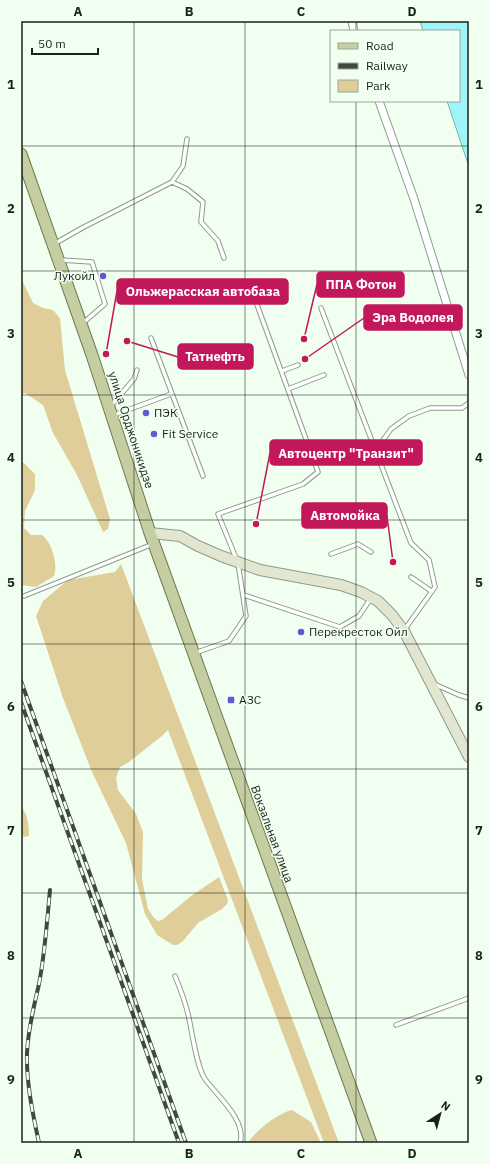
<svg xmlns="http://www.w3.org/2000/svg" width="490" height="1164" font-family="'IBM Plex Sans',sans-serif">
<rect width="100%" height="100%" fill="#f1fff0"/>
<path fill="#dfcd9a" d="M 21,278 L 33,303 L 43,308 L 53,310 L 60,318 L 65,370 L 110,519 L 108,529 L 103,532 L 77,475 L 53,433 L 43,405 L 25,393 L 21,394 Z
M 21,462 L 24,463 L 35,474 L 35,490 L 25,511 L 24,528 L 31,535 L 42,535 C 52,542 58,564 54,576 L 36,587 L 21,585 Z
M 121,564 L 339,1143 L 324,1143 L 168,730 L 163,735 L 129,762 L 120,767 L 116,778 L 118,790 L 136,814 L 143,832 L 142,879 L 148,909 L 154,918 L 158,921 L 162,920 L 191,896 L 219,877 L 228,900 L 227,904 L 222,909 L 198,923 L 183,941 L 177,945 L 173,945 L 157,935 L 145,914 L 126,843 L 92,772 L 63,698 L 36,616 L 43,601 L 68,580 L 115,572 Z
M 21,806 C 28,816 29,824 29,836 L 24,837 L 21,834 Z
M 292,1110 L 311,1122 L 321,1143 L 248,1143 C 255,1131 278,1113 292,1110 Z"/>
<path fill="#9ef4f6" stroke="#77b4b4" d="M 420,21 L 469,21 L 469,167 L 447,101 L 459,101 L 459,31 L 423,31 Z"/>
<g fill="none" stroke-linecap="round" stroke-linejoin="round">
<defs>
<path id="lane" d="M 172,182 L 187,189 L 203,202 L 201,222 L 218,241 L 224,258
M 54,244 L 82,228 L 172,182 L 183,166 L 187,139
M 61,260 L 92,262 L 105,304 L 83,323
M 321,308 L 411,543 L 429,560 L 435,587 L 405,629
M 151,338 L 203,476
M 282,371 L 298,365
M 288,389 L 324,375
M 110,407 L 134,379 L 137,370
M 114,415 L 171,394
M 376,450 L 391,429 L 409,416 L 430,408 L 462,408 L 469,403
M 331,554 L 358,544 L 371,552
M 411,577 L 431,591
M 244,595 L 340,627 L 359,616 L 371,598
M 24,596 L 153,544
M 195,653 L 229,641 L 246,616 L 238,563 L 218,514 L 303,484 L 318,472 L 252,291
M 434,684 L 459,695 L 469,698
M 175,976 C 180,988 185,1001 188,1014 C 192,1030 196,1066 205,1079 C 217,1096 247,1120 240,1143
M 396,1025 L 469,998"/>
<path id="street" d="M 352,21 L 354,31
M 379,101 L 414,199 L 469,375"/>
<path id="secondary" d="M 150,533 L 180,536 L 198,546 L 221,556 L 260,570 L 341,585 L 361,592 L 378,601 L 392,615 L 404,631 L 469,757"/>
<path id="primary" d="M 21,154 L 92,355 L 150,533 L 371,1143"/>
</defs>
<use href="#lane" stroke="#8d9b8d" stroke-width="5.5"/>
<use href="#street" stroke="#8d9b8d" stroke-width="9"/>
<use href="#secondary" stroke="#8d9b8d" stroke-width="12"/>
<use href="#primary" stroke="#707a4b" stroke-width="13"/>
<use href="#lane" stroke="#fff" stroke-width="3.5"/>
<use href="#street" stroke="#fff" stroke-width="7"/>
<use href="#secondary" stroke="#e2e6d1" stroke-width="10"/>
<use href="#primary" stroke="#c5cda3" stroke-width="11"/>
<defs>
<path id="rail" d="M 21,681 L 186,1143
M 21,702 L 179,1143
M 39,1143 C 33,1115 26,1082 27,1053 C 28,1029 34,1006 39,984 C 45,953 47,921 50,890"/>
</defs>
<use href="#rail" stroke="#414841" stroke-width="4"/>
<use href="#rail" stroke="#f1fff0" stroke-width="2.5" stroke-dasharray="8" stroke-linecap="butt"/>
</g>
<path fill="none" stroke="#1b201b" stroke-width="1" stroke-opacity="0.55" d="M 134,21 L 134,1143M 245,21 L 245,1143M 356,21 L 356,31M 356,101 L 356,1143M 21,146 L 469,146M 21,271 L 469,271M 21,395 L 469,395M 21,520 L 469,520M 21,644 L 469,644M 21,769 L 469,769M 21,893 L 469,893M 21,1018 L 469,1018"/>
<g fill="#5d5cd4" stroke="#f1fff0" stroke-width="1.5">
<circle cx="103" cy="276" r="4"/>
<circle cx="146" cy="413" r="4"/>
<circle cx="154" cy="434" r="4"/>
<circle cx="301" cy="632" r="4"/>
<rect x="227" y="696" width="8" height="8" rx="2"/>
</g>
<g text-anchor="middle" stroke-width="3" stroke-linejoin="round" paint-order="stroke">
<g font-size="12" fill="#1b201b" stroke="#f1fff0" text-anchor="start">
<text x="95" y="280" text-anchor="end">Лукойл</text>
<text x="154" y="417">ПЭК</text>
<text x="162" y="438">Fit Service</text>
<text x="309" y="636">Перекресток Ойл</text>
<text x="239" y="704">АЗС</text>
</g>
<g font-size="12" fill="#1b201b" stroke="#f1fff0">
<text transform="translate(131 430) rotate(72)" y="4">улица Орджоникидзе</text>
<text transform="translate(272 834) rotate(70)" y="4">Вокзальная улица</text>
</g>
</g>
<path fill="none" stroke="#c2185b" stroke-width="1.5" d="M304 339L317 284M106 354L117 291M305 359L364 318M127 341L178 357M256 524L270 453M393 562L387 516"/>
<g fill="#c2185b" stroke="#f1fff0" stroke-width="1.5">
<circle cx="304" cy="339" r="4"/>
<circle cx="106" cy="354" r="4"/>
<circle cx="305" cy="359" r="4"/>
<circle cx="127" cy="341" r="4"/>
<circle cx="256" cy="524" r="4"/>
<circle cx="393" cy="562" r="4"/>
</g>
<g fill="#c2185b" stroke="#c2185b" stroke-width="1.5">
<rect x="317" y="272" width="87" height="25" rx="4"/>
<rect x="117" y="279" width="171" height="25" rx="4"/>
<rect x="364" y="305" width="98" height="25" rx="4"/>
<rect x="178" y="344" width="75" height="25" rx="4"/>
<rect x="270" y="440" width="152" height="25" rx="4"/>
<rect x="302" y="503" width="85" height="25" rx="4"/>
</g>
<g font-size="13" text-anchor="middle" font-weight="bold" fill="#fff">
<text x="361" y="289">ППА Фотон</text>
<text x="203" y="296">Ольжерасская автобаза</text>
<text x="413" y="322">Эра Водолея</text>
<text x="215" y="361">Татнефть</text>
<text x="346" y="458">Автоцентр "Транзит"</text>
<text x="345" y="520">Автомойка</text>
</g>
<rect width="490" height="1164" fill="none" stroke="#f1fff0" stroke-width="44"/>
<rect x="330" y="30" width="130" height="72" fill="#f1fff0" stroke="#9ba69b"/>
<rect x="338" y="43" width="20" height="6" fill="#c5cda3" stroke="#9ba69b"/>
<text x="366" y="50" font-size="12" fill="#1b201b">Road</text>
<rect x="338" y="63" width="20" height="6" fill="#414841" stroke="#9ba69b"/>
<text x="366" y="70" font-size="12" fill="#1b201b">Railway</text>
<rect x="338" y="80" width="20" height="12" fill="#dfcd9a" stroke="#9ba69b"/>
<text x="366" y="90" font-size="12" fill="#1b201b">Park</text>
<g transform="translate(440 1114) rotate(36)" stroke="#f1fff0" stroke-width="3" paint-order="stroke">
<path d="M0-3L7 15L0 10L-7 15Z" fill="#1b201b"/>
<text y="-6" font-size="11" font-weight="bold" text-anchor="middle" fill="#1b201b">N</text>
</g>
<path d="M32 48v6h66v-6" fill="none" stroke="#1b201b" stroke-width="2"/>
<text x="38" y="48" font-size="12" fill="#1b201b" stroke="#f1fff0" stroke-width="3" paint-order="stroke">50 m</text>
<rect x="22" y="22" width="446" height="1120" fill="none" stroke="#1b201b" stroke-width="1.5"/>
<g font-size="13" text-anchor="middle" font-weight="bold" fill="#1b201b">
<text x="78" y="16">A</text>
<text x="189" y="16">B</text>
<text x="301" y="16">C</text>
<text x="412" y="16">D</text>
<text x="11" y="89">1</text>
<text x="479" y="89">1</text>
<text x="11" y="213">2</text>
<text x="479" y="213">2</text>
<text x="11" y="338">3</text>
<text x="479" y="338">3</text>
<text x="11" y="462">4</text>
<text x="479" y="462">4</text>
<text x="11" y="587">5</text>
<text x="479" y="587">5</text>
<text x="11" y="711">6</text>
<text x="479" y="711">6</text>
<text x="11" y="835">7</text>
<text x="479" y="835">7</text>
<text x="11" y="960">8</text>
<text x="479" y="960">8</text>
<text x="11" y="1084">9</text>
<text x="479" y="1084">9</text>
<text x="78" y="1158">A</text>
<text x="189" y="1158">B</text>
<text x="301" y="1158">C</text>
<text x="412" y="1158">D</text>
</g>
</svg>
